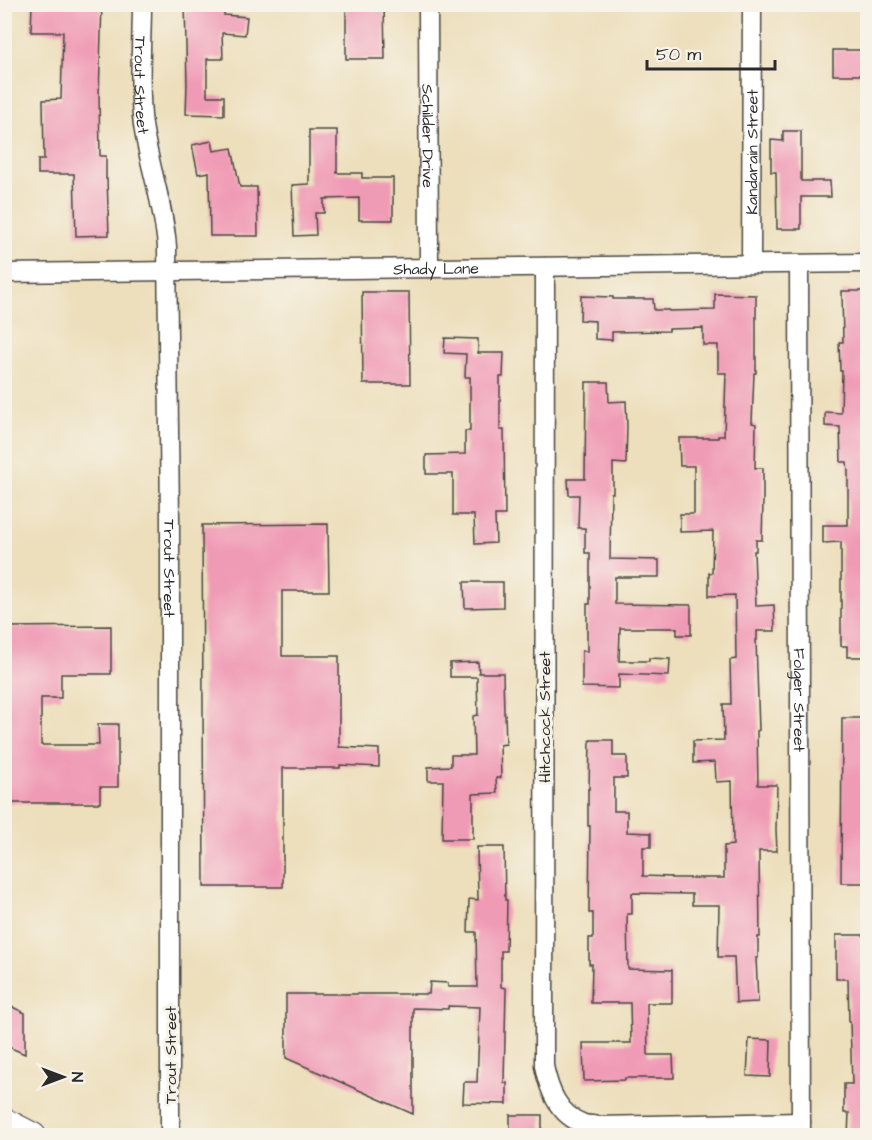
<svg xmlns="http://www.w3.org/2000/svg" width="872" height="1140" font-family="'Architects Daughter',sans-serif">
<rect width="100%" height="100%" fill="#f7f3e8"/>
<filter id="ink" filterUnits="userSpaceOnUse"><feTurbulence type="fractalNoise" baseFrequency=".0167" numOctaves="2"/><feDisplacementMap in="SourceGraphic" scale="12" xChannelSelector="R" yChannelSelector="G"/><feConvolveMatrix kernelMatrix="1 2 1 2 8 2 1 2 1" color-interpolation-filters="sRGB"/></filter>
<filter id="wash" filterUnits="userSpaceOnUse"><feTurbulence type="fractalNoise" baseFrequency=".008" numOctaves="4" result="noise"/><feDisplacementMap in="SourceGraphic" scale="24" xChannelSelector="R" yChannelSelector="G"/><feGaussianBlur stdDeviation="1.35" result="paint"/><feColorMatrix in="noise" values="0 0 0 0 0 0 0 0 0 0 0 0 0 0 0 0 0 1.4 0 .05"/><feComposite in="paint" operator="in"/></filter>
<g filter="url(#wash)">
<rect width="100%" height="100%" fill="#eddfbc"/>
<g id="blocks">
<path fill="#f09bb6" d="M 32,4 L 102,4 L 99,95 L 100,156 L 106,156 L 106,179 L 107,179 L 109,235 L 76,236 L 74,174 L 38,174 L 38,160 L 44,160 L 43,100 L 61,99 L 63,32 L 31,32 Z
M 185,4 L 224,4 L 224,15 L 247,17 L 245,35 L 222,33 L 223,59 L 207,59 L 207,96 L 224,96 L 224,115 L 186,114 L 187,84 Z
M 346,4 L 384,4 L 385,59 L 346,59 Z
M 833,50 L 863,50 L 863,51 L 867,51 L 867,75 L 833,75 Z
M 309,130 L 337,130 L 337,173 L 362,173 L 362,178 L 393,178 L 393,220 L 359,220 L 359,198 L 324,199 L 324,213 L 315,213 L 316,235 L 294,236 L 292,185 L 309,184 Z
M 783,131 L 801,131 L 801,181 L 830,181 L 831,197 L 801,197 L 801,229 L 777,229 L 776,172 L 771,172 L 771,140 L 783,141 Z
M 212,141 L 214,151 L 232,148 L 240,187 L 257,187 L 258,236 L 210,236 L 209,172 L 198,174 L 192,145 Z
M 842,291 L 867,291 L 867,334 L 864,334 L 866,391 L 867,391 L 867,657 L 847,657 L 847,646 L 841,646 L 841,542 L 823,543 L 823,525 L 848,525 L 848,471 L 847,462 L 841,462 L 840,427 L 825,426 L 825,412 L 841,413 L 842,371 L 840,371 L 839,342 L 843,342 Z
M 362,292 L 409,292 L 410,384 L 363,384 Z
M 715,294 L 756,295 L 756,373 L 754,373 L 752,423 L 756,424 L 755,468 L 763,468 L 763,502 L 762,540 L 756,540 L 756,551 L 754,551 L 756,606 L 774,605 L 775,631 L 757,631 L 757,640 L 756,640 L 759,730 L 757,731 L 758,785 L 777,785 L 776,830 L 777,851 L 759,851 L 760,937 L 758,937 L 758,958 L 756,958 L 758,1002 L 736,1003 L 734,957 L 718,957 L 719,905 L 692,905 L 692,894 L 632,893 L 632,914 L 627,914 L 628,969 L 672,970 L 672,1003 L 647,1003 L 648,1055 L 673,1055 L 674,1078 L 625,1078 L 625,1080 L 584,1081 L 583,1043 L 631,1043 L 630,1003 L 591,1003 L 592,964 L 589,964 L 589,938 L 593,938 L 593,913 L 589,913 L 590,826 L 588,826 L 588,789 L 589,789 L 590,740 L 613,740 L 613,756 L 627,756 L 627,778 L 614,778 L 614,811 L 627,811 L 627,832 L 651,833 L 651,847 L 643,847 L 643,876 L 671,877 L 671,878 L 724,878 L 724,846 L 733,845 L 732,781 L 716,782 L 715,762 L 693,763 L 693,741 L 724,740 L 723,704 L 731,704 L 730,660 L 736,659 L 735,595 L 709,596 L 709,573 L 712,573 L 713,531 L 680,532 L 680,514 L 694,514 L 694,466 L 680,466 L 679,438 L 718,438 L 718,436 L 724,436 L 726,373 L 718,373 L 718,345 L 703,345 L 703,328 L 669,329 L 669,331 L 612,332 L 612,340 L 595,339 L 595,321 L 580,320 L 581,296 L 613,297 L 613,299 L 653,299 L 654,310 L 669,310 L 669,311 L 715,310 Z
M 445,338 L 478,339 L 478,353 L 504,353 L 503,377 L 500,377 L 500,430 L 504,430 L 505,515 L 495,515 L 496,543 L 475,544 L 474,515 L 453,515 L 453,474 L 426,474 L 426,455 L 465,454 L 465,431 L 470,431 L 470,377 L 465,377 L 466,354 L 444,353 Z
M 586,382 L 608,382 L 609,402 L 626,401 L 627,426 L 626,464 L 613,463 L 613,493 L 611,493 L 610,559 L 659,560 L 659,577 L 615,577 L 615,604 L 691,605 L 691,635 L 677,635 L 677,628 L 620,628 L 619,661 L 649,661 L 649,658 L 670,659 L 669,676 L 619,674 L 619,688 L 582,687 L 582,651 L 587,651 L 587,604 L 590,604 L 590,553 L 585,553 L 585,528 L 578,528 L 579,495 L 569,495 L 568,479 L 585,479 Z
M 328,524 L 329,591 L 282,591 L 282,656 L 339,656 L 339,747 L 379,749 L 379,767 L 340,765 L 340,768 L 283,768 L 283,887 L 204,887 L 202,525 Z
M 464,582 L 503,582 L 503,607 L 465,608 Z
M 111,626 L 111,674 L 61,674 L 61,698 L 41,698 L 41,745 L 99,745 L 98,724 L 118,724 L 118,787 L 100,787 L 100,803 L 4,803 L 4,627 Z
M 478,662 L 479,673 L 503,673 L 504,714 L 505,714 L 506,744 L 500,745 L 501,778 L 496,778 L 497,793 L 473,794 L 473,839 L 442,839 L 443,781 L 428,781 L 428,767 L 451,766 L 451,755 L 474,755 L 473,716 L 478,715 L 477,677 L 450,677 L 450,663 Z
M 842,718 L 867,718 L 867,883 L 841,883 Z
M 477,847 L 504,847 L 505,900 L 507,900 L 506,951 L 501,951 L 501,987 L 506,988 L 504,1083 L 507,1083 L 507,1104 L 463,1103 L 464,1082 L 477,1082 L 480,1007 L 448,1006 L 448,1009 L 413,1008 L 413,1114 L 286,1058 L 286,994 L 429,994 L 430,982 L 448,983 L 448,987 L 477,987 L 476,932 L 468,932 L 469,899 L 478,900 Z
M 836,935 L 867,935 L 867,1136 L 848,1136 L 849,1113 L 844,1113 L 844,1084 L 852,1084 L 850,1022 L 849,1022 L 848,979 L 836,979 Z
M 4,1003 L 25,1013 L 25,1054 L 4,1045 Z
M 749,1039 L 771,1040 L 770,1077 L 747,1076 Z
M 510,1115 L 542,1115 L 542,1136 L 510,1136 Z"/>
</g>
</g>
<g filter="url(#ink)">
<use href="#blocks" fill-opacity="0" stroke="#484641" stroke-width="1.5"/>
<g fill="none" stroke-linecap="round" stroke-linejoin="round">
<defs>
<g id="street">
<path id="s1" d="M 142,4 C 142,42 138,88 143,125 C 149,166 164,205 167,247 L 170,520 L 170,1136"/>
<path id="s2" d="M 428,4 L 429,268"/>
<path id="s3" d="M 751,263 L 752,4"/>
<path id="s4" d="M 799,264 L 801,1136"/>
<path d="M 545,267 L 544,1066 C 549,1090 558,1115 584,1124 C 588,1125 594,1125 599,1126 L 801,1122"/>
<path id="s5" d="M 4,273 L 868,263"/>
</g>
<path id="secondary" d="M 4,1121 L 33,1136"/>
</defs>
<use href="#street" stroke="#484641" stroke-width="21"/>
<use href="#secondary" stroke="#484641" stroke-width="28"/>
<use href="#street" stroke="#fff" stroke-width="18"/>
<use href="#secondary" stroke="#fff" stroke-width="26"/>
</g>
</g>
<g text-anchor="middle" stroke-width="6" stroke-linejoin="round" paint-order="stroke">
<g font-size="16" fill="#2b2b2b" stroke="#f7f3e8">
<text dy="6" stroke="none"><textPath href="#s1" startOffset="81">Trout Street</textPath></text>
<text dy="6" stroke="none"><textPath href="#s2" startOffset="132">Schilder Drive</textPath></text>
<text dy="6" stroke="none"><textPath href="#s3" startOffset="111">Kandarain Street</textPath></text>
<text dy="6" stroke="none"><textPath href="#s5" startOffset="432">Shady Lane</textPath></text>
<text dy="6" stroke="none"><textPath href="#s1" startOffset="567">Trout Street</textPath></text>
<text dy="6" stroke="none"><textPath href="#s4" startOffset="436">Folger Street</textPath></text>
<text transform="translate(544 717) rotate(-90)" y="6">Hitchcock Street</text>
<text transform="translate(170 1055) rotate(-90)" y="6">Trout Street</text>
</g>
</g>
<rect width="872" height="1140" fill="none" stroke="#f7f3e8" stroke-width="24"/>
<g transform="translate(63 1077) rotate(90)" stroke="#f7f3e8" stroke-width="4.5" paint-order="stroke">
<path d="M0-4.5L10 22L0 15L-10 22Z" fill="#2b2b2b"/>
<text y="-9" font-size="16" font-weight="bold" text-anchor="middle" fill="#2b2b2b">N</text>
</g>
<path d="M647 60v9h128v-9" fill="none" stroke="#2b2b2b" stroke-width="3"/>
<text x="656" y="60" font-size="18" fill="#2b2b2b" stroke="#f7f3e8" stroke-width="4.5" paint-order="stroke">50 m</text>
</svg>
